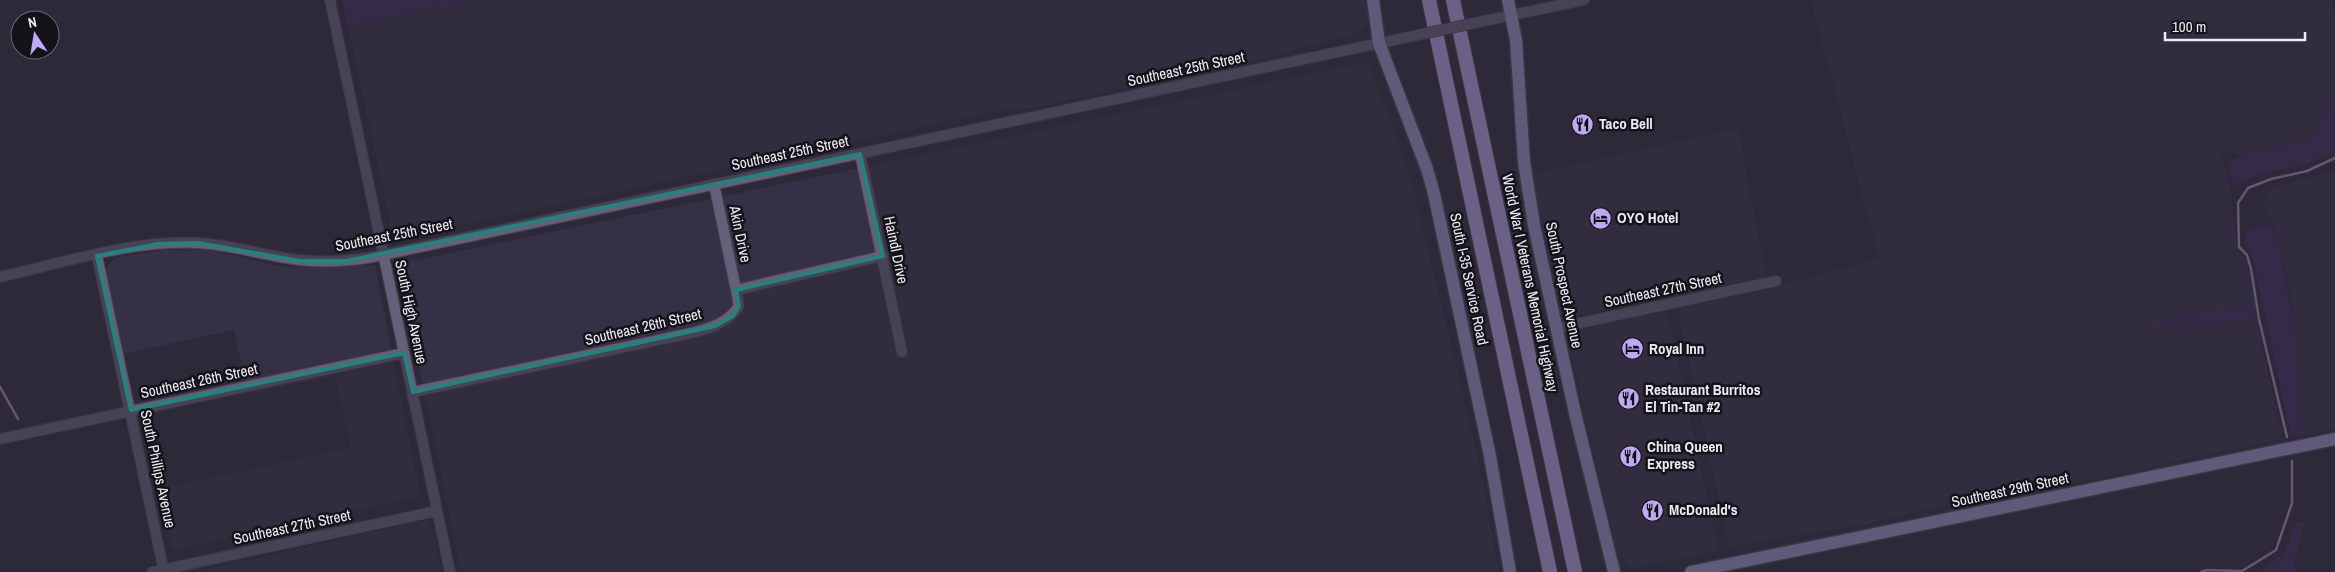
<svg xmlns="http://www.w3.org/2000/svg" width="2335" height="572" font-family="'Archivo Narrow',sans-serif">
<rect width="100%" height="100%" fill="#2d2939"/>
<path fill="#363046" d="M 474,0 L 1366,0 L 1368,25 L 1356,34 L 1238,65 L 1037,107 L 991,112 L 394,239 L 348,26 Z
M 1811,0 L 2331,0 L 2335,16 L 2335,102 L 2309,139 L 2242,155 L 2229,153 L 2221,155 L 2231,192 L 2237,249 L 2246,259 L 2252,279 L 2258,328 L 2282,434 L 2277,440 L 2076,483 L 1990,495 L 1867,524 L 1730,547 L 1677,308 L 1747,294 L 1879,259 Z
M 1369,62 L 1411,179 L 1478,457 L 1499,572 L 461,572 L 398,264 Z
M 1738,128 L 1766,277 L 1563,318 L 1532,174 Z
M 2335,171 L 2335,429 L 2302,436 L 2291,302 L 2277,232 L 2263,201 L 2275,186 Z
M 204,249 L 284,267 L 375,265 L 420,496 L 171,550 L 159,489 L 351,448 L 335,376 L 248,394 L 234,330 L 122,354 L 105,273 L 110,263 L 115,258 L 123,256 L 166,250 Z
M 1666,309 L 1719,551 L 1630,568 L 1617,553 L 1566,332 Z
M 425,520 L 430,523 L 435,538 L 442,572 L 195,572 Z"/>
<path fill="#3c2e5b" d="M 342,0 L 470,0 L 348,26 Z
M 2335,102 L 2335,149 C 2305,172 2265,166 2233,186 L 2228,164 L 2242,155 L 2309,139 Z
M 2266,225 L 2277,232 L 2295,336 L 2302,436 L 2291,435 L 2252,255 L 2244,242 L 2247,231 Z
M 2253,304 L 2256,326 L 2246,320 L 2206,326 L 2187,323 L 2146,325 L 2157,321 Z
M 2304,522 L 2294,564 L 2295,572 L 2260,572 L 2285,552 L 2296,523 Z"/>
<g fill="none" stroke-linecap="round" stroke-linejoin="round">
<path stroke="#9f91c0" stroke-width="2.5" d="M 0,387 L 18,419
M 2287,437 L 2259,319 L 2251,269 L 2247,255 L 2239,247 L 2238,203 L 2248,188 L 2271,179 L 2307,171 L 2335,158
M 2201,572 L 2207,570 L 2242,571 L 2276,550 L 2292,503 L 2292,461"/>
<defs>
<path id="minor" d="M 330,0 L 450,572
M 1484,21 L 1584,0
M 860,154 L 902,352
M 714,184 L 736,290
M 97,256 L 164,572
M 0,277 C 62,263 134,239 199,243 C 233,245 266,256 300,260 C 323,263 345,261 368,258 L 1413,36
M 1557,328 L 1776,281
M 413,392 L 696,332 C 713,327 729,322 739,306 L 736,290 L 883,256
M 0,439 L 404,353
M 152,572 L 437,511"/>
<path id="major" d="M 1373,0 L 1379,43 L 1427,169 L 1434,194 L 1490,456 L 1510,572
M 1508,0 L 1516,40 L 1524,162 L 1534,225 L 1575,413 L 1614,572
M 1691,572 L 2335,439"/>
<path id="highway" d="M 1429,0 L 1550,572
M 1453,0 L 1575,572"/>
</defs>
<use href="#minor" stroke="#484453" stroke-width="12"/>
<use href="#major" stroke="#484453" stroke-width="15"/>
<use href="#highway" stroke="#484453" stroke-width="16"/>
<use href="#minor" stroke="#665f7a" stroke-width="10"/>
<use href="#major" stroke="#a092c8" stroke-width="12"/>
<use href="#highway" stroke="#b7a5e7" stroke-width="14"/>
<defs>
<path id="minor-bridge" d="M 1413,36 L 1484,21"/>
</defs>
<use href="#minor-bridge" stroke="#484453" stroke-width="12" stroke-linecap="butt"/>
<use href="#minor-bridge" stroke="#665f7a" stroke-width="10"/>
</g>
<path d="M0 0H2335V572H0ZM 860,154 L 883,256 L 736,290 L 739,306 L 733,316 L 715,326 L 413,392 L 404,353 L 131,410 L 97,256 L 158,244 L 198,243 L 300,261 L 346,261 Z" fill="#2d2939" fill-opacity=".55" fill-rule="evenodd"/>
<path fill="none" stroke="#25827c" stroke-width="4" stroke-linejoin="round" d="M 860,154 L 883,256 L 736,290 L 739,306 L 733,316 L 715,326 L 413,392 L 404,353 L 131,410 L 97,256 L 158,244 L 198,243 L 300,261 L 346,261 Z"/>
<defs>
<symbol id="restaurant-disc" viewBox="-11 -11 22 22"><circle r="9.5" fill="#bea9f5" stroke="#15131a"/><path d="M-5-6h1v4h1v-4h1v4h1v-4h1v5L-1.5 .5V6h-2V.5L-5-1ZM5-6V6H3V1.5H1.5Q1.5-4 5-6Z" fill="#111"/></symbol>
<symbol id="hotel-disc" viewBox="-11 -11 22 22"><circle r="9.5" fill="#bea9f5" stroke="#15131a"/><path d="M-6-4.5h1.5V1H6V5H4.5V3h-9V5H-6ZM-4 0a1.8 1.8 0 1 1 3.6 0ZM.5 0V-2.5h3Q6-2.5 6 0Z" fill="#111"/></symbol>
</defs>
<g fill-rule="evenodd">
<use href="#restaurant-disc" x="1570" y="112" width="25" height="25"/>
<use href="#hotel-disc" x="1588" y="206" width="25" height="25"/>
<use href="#hotel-disc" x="1620" y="336" width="25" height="25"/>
<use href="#restaurant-disc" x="1616" y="386" width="25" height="25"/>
<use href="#restaurant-disc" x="1618" y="444" width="25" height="25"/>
<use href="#restaurant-disc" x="1640" y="498" width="25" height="25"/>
</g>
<g text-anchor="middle" stroke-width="5" stroke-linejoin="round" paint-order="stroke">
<g font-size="15" fill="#edeaf5" stroke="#15131a">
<text transform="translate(1186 69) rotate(-12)" y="5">Southeast 25th Street</text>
<text transform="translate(790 153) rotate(-12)" y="5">Southeast 25th Street</text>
<text transform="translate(740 234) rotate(78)" y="5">Akin Drive</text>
<text transform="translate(394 235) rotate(-11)" y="5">Southeast 25th Street</text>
<text transform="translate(896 250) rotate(78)" y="5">Haindl Drive</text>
<text transform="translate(1469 279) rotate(78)" y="5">South I-35 Service Road</text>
<text transform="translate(1530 283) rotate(78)" y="5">World War I Veterans Memorial Highway</text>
<text transform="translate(1564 285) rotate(78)" y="5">South Prospect Avenue</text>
<text transform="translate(1663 290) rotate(-12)" y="5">Southeast 27th Street</text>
<text transform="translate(411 312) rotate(78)" y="5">South High Avenue</text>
<text transform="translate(643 327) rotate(-13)" y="5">Southeast 26th Street</text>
<text transform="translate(199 381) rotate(-12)" y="5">Southeast 26th Street</text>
<text transform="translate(158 469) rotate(78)" y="5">South Phillips Avenue</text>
<text transform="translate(2010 490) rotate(-12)" y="5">Southeast 29th Street</text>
<text transform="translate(292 527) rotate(-12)" y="5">Southeast 27th Street</text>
</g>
<g font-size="15" font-weight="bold" fill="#edeaf5" stroke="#15131a" text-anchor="start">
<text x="1599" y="129">Taco Bell</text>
<text x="1617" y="223">OYO Hotel</text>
<text x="1649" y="354">Royal Inn</text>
<text x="1645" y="395">Restaurant Burritos<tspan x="1645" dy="17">El Tin-Tan #2</tspan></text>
<text x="1647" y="452">China Queen<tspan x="1647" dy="17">Express</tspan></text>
<text x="1669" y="515">McDonald's</text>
</g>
</g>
<g transform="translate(35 35) rotate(348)"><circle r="24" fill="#15131a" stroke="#6b6972"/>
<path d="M0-4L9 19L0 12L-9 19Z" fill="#bea9f5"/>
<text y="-8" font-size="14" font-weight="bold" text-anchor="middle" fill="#edeaf5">N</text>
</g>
<path d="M2165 32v8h140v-8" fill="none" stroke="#edeaf5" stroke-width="2.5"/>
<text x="2172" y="32" font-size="15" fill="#edeaf5" stroke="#15131a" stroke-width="4" paint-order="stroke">100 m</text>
</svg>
